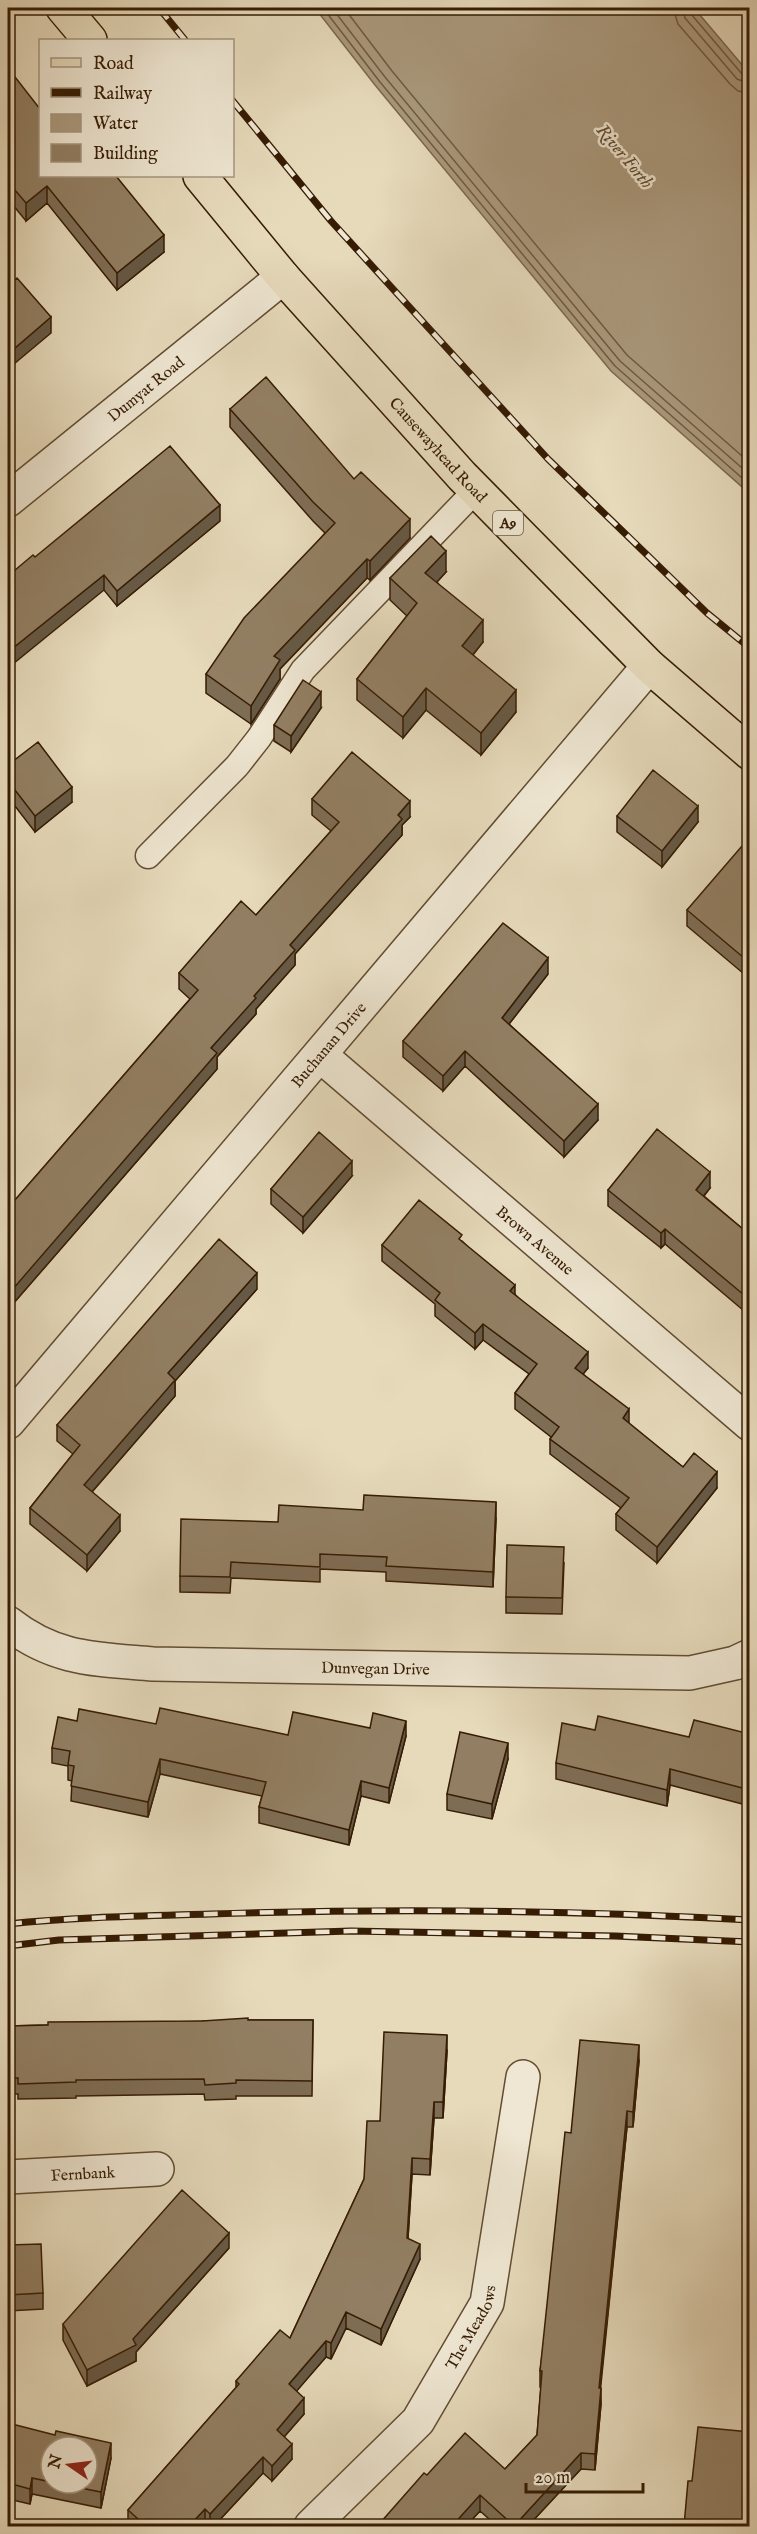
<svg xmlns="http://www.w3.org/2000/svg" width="757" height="2534" font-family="'IM FELL English',serif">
<rect width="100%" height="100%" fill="#e6dabb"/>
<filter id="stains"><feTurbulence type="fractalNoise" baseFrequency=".00333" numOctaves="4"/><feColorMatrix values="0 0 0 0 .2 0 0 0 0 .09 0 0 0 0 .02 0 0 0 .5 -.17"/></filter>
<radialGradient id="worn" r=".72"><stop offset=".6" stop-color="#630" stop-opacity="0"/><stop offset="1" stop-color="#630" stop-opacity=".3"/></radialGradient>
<path fill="#aa997d" stroke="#7c674d" stroke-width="1.5" d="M 315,8 L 694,8 L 749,73 L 749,493 L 611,371 L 375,85 Z"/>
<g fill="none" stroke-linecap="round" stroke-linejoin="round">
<path stroke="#705a40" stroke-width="1.5" d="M 323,8 L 380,82 L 615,366 L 750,485
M 332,8 L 385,77 L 620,361 L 750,475
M 344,8 L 392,71 L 627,355 L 750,463
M 673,8 L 678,24 L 730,84 L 738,91 L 750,93
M 682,8 L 685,18 L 737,79 L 750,84
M 690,8 L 691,14 L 742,74 L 750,76"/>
<defs>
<path id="lane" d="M 148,856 L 237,766 L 259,738 L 303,670 L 476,490"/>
<g id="street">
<path id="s1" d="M 8,500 L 283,277"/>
<path id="s2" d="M 320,1055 L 750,1424"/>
<path id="s3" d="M 8,1422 L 649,666"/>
<path id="s4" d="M 8,1623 C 55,1660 95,1659 153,1664 L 690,1673 L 735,1663 L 750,1656"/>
<path id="s5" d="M 8,2177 L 157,2169"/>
<path id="s6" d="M 311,2526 L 418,2421 L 487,2303 L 523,2077"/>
</g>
<g id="primary">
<path d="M 63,8 L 90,40"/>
<path id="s7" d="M 200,176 L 283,277 L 462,476 L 649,666 L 750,753"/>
</g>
</defs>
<use href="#lane" stroke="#624c32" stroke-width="27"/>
<use href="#street" stroke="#624c32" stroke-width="36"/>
<use href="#primary" stroke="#361c04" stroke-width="36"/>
<use href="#lane" stroke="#efe7d3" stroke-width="24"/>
<use href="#street" stroke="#efe7d3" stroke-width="33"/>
<use href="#primary" stroke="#e6dabb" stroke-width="33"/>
<defs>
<path id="rail" d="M 159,8 L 185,40
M 232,100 L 331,221 L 548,459 L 707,613 L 750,648
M 8,1924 C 75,1917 143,1916 211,1914 C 391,1908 570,1910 750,1920
M 8,1946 L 59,1940 L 351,1931 L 615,1936 L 750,1942"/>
</defs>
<use href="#rail" stroke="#361c04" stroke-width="7"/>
<use href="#rail" stroke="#efe7d3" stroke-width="4.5" stroke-dasharray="14" stroke-linecap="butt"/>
</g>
<path fill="#7e6d55" stroke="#361c04" stroke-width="1.5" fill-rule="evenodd" d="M 8,68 L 40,176 L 164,252 L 117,290 L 47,203 L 26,221 L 8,199 Z
M 230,409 L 354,479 L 410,538 L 370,580 L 367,578 L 280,669 L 280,679 L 251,724 L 206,693 L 206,674 L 325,533 L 313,521 L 230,427 Z
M 220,521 L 117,606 L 104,590 L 35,557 Z
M 446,572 L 437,582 L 483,642 L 473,655 L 516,712 L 481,755 L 426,710 L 403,738 L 357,700 L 357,679 L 407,616 L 390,600 L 390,578 Z
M 321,708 L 291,752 L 274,741 L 274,725 Z
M 8,765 L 72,802 L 35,832 L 8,797 Z
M 312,799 L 410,817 L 402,825 L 402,835 L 295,954 L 295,965 L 256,1009 L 256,1014 L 217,1057 L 217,1069 L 12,1305 L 8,1302 L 8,1208 L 190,999 L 179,989 L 179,973 L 256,915 L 331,831 L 312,815 Z
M 617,816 L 698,822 L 662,867 L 617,832 Z
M 750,852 L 750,979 L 687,926 L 687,910 Z
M 548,974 L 509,1024 L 598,1120 L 564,1157 L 465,1066 L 443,1091 L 403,1057 L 403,1041 Z
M 352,1176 L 303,1233 L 271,1204 L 271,1189 Z
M 710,1188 L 704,1196 L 750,1235 L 750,1316 L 665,1244 L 661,1248 L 608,1206 L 608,1190 Z
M 462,1241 L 588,1368 L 583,1374 L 629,1424 L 683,1467 L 717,1488 L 657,1563 L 616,1530 L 616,1514 L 621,1508 L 550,1454 L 550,1439 L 551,1437 L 515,1409 L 515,1393 L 529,1374 L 483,1340 L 475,1349 L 435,1316 L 435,1304 L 382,1261 L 382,1245 Z
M 257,1289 L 175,1381 L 175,1396 L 92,1492 L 120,1531 L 87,1571 L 30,1524 L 30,1508 L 73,1454 L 57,1441 L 57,1425 Z
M 496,1518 L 493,1587 L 386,1581 L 386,1572 L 320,1569 L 320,1582 L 231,1578 L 230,1593 L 180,1592 L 180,1576 L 278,1522 Z
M 564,1563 L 562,1614 L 506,1613 L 506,1597 Z
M 77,1721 L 156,1724 L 288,1735 L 406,1736 L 389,1803 L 361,1796 L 349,1845 L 259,1823 L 259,1807 L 262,1796 L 160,1774 L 148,1817 L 71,1801 L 72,1781 L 68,1780 L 68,1766 L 52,1763 L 52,1748 Z
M 595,1730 L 689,1737 L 750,1734 L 750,1806 L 670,1785 L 667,1806 L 556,1779 L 556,1763 Z
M 508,1759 L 492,1819 L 447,1810 L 447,1794 Z
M 248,2020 L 313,2020 L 312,2096 L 236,2096 L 236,2099 L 205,2100 L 204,2094 L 76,2096 L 76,2098 L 18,2099 L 18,2094 L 8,2094 L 8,2026 Z
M 447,2051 L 443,2118 L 434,2118 L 430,2175 L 412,2174 L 408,2238 L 420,2259 L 381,2345 L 346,2328 L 331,2359 L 326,2357 L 296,2391 L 304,2414 L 284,2437 L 292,2459 L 272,2481 L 263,2473 L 214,2526 L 206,2526 L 205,2525 L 203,2526 L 128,2526 L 128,2510 L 236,2388 L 236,2381 L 290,2338 L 364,2179 L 380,2121 Z
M 639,2061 L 633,2127 L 627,2127 L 600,2388 L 601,2404 L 595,2470 L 581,2469 L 528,2526 L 497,2526 L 480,2511 L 466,2526 L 381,2526 L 381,2522 L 427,2475 L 505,2469 L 537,2435 L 541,2387 L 540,2387 L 540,2371 L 571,2133 Z
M 8,2245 L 43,2293 L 43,2309 L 8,2311 Z
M 229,2248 L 136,2352 L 136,2361 L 87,2386 L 63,2340 L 63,2324 Z
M 750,2285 L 750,2369 L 743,2368 L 743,2352 Z
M 8,2423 L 111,2458 L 101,2508 L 32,2494 L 30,2504 L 8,2499 ZM 51,2447 L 87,2483 L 51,2483 Z"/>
<path fill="#665945" stroke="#361c04" stroke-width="1.5" d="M 47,186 L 47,203 L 26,221 L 26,203 Z
M 164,235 L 164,252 L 117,290 L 117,273 Z
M 51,317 L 51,333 L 8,369 L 8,354 Z
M 220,505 L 220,521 L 117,606 L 117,591 Z
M 410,519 L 410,538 L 370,580 L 370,561 Z
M 446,551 L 446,572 L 425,595 L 425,573 Z
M 367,559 L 367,578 L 280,669 L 280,679 L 251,724 L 251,706 L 274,656 Z
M 104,575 L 104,590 L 8,668 L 8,652 Z
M 483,620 L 483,642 L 462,668 L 462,646 Z
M 426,688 L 426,710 L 403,738 L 403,717 Z
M 516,690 L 516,712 L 481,755 L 481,733 Z
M 321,692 L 321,708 L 291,752 L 291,736 Z
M 72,787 L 72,802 L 35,832 L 35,816 Z
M 410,801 L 410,817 L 402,825 L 402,835 L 295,954 L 295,965 L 256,1009 L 256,1014 L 217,1057 L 217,1069 L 12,1305 L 12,1290 L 254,996 L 290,945 Z
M 698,806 L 698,822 L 662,867 L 662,851 Z
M 548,958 L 548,974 L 502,1033 L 502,1018 Z
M 465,1051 L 465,1066 L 443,1091 L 443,1076 Z
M 598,1104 L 598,1120 L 564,1157 L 564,1141 Z
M 352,1161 L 352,1176 L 303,1233 L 303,1217 Z
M 710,1172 L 710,1188 L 696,1205 L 696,1190 Z
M 665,1229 L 665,1244 L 661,1248 L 661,1233 Z
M 257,1273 L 257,1289 L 175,1381 L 175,1396 L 84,1501 L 84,1485 L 168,1373 Z
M 515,1285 L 515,1300 L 510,1291 Z
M 483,1324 L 483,1340 L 475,1349 L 475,1333 Z
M 588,1352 L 588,1368 L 575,1384 L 575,1368 Z
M 629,1409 L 629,1425 L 623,1418 Z
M 717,1472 L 717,1488 L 657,1563 L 657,1547 Z
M 496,1502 L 496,1518 L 493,1587 L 493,1572 Z
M 120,1515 L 120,1531 L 87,1571 L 87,1555 Z
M 406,1721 L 406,1736 L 389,1803 L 389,1788 Z
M 508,1743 L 508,1759 L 492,1819 L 492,1804 Z
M 160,1759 L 160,1774 L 148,1817 L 148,1802 Z
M 670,1769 L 670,1785 L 667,1806 L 667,1790 Z
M 361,1781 L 361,1796 L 349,1845 L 349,1830 Z
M 447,2035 L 447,2051 L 443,2118 L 443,2102 Z
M 639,2045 L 639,2061 L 633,2127 L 633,2112 Z
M 434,2102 L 434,2118 L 430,2175 L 430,2159 Z
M 627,2111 L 627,2127 L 599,2404 L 599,2388 Z
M 412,2158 L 412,2174 L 407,2254 L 407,2238 Z
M 229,2233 L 229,2248 L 136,2352 L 136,2361 L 87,2386 L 87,2370 L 133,2339 Z
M 420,2244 L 420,2259 L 381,2345 L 381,2329 Z
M 346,2312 L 346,2328 L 331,2359 L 331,2343 Z
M 326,2341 L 326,2357 L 289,2400 L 289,2384 Z
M 601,2388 L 601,2404 L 595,2470 L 595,2454 Z
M 304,2398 L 304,2414 L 277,2445 L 277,2430 Z
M 111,2443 L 111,2458 L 101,2508 L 101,2492 Z
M 292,2444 L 292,2459 L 272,2481 L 272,2466 Z
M 581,2453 L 581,2469 L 528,2526 L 514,2526 Z
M 263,2457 L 263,2473 L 214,2526 L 210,2526 L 210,2514 Z
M 32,2478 L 32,2494 L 30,2504 L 30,2489 Z
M 480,2495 L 480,2511 L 466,2526 L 452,2526 Z
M 205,2509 L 205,2525 L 203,2526 L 189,2526 Z"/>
<path fill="#927f63" stroke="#361c04" stroke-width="1.5" d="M 8,68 L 40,109 L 40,176 L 116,176 L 164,235 L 117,273 L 47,186 L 26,203 L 8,182 Z
M 17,278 L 51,317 L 8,354 L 8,286 Z
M 266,377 L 354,479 L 361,472 L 410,519 L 370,561 L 367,559 L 274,656 L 280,660 L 251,706 L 206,674 L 244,618 L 335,523 L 313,502 L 230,409 Z
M 170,446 L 220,505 L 117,591 L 104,575 L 8,652 L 8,576 L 33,555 L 35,557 Z
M 431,536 L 446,551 L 425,573 L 483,620 L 462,646 L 516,690 L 481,733 L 426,688 L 403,717 L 357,679 L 417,603 L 390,578 Z
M 303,680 L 321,692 L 291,736 L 274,725 Z
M 38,742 L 72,787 L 35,816 L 8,781 L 8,765 Z
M 352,752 L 410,801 L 398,815 L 402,819 L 290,945 L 295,950 L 254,996 L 256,998 L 211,1048 L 217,1053 L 12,1290 L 8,1286 L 8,1208 L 198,990 L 179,973 L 241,901 L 256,915 L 339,822 L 312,799 Z
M 653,770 L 698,806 L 662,851 L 617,816 Z
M 742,846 L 750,852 L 750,963 L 687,910 Z
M 503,923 L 548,958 L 502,1018 L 598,1104 L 564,1141 L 465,1051 L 443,1076 L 403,1041 Z
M 657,1129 L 710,1172 L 696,1190 L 750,1235 L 750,1300 L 665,1229 L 661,1233 L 608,1190 Z
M 319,1132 L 352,1161 L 303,1217 L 271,1189 Z
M 419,1200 L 462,1235 L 459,1239 L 515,1285 L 510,1291 L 588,1352 L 575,1368 L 629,1409 L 623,1418 L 683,1467 L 694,1453 L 717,1472 L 657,1547 L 616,1514 L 629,1498 L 550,1439 L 559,1427 L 515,1393 L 537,1364 L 483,1324 L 475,1333 L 435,1300 L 440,1293 L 382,1245 Z
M 219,1239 L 257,1273 L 168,1373 L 175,1380 L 84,1485 L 120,1515 L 87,1555 L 30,1508 L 80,1445 L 57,1425 Z
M 364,1495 L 496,1502 L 493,1572 L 386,1566 L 387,1557 L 320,1554 L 320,1567 L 231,1562 L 230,1577 L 180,1576 L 181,1519 L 278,1522 L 279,1505 L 363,1510 Z
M 507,1545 L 564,1547 L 562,1598 L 506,1597 Z
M 160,1708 L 288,1735 L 293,1712 L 370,1728 L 373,1713 L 406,1721 L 389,1788 L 361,1781 L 349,1830 L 259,1807 L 266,1782 L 160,1759 L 148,1802 L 71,1786 L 74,1766 L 68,1765 L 70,1751 L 52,1748 L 58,1717 L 77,1721 L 79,1709 L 156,1724 Z
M 598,1716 L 689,1737 L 694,1720 L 750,1734 L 750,1790 L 670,1769 L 667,1790 L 556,1763 L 562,1723 L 595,1730 Z
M 460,1732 L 508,1743 L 492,1804 L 447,1794 Z
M 248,2018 L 248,2020 L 313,2020 L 312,2081 L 236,2080 L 236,2083 L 205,2085 L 204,2079 L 76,2080 L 76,2082 L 18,2084 L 18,2078 L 8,2078 L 8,2026 L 48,2025 L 48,2022 L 202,2021 Z
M 384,2032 L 447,2035 L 443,2102 L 434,2102 L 430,2159 L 412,2158 L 407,2238 L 420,2244 L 381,2329 L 346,2312 L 331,2343 L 326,2341 L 289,2384 L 304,2398 L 277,2430 L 292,2444 L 272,2466 L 263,2457 L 210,2514 L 205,2509 L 189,2526 L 146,2526 L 128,2510 L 239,2384 L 236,2381 L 280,2330 L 290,2338 L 364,2179 L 367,2121 L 380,2121 Z
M 580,2040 L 639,2045 L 633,2112 L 627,2111 L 599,2388 L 601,2388 L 595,2454 L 581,2453 L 514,2526 L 480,2495 L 452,2526 L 386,2526 L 381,2522 L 424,2473 L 427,2475 L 465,2433 L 505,2469 L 537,2435 L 542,2371 L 540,2371 L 565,2132 L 571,2133 Z
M 182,2190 L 229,2233 L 133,2339 L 136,2345 L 87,2370 L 63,2324 Z
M 41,2244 L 43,2293 L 8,2295 L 8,2245 Z
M 750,2285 L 750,2353 L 743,2352 Z
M 8,2423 L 55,2435 L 56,2431 L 111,2443 L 101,2492 L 56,2483 L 87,2483 L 87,2447 L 51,2447 L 51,2482 L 32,2478 L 30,2489 L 8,2483 Z
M 698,2427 L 750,2432 L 750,2512 L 748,2526 L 684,2526 L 688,2481 L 692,2481 Z"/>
<g text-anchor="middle" stroke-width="5" stroke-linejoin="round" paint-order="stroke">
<rect fill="#efe7d3" stroke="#6e5942" stroke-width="1.5" x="493" y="511" width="30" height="24" rx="4.5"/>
<g font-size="15" font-weight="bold" fill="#361c04">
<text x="508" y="528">A9</text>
</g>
<g font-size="16" fill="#361c04" stroke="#efe7d3">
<text dy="6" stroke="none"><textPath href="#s1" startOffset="177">Dumyat Road</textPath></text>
<text dy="6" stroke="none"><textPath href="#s7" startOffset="363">Causewayhead Road</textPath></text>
<text dy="6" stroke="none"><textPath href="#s3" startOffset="495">Buchanan Drive</textPath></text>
<text dy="6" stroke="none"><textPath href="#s2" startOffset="284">Brown Avenue</textPath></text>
<text dy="6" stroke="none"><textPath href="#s4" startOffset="376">Dunvegan Drive</textPath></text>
<text dy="6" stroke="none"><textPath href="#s5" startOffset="75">Fernbank</textPath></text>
<text dy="6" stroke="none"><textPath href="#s6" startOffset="258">The Meadows</textPath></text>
</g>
<g font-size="18" font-style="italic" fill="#5f482e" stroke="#efe7d3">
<text transform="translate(625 156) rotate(50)" y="6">River Forth</text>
</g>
</g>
<rect width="757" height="2534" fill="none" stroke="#e6dabb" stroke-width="30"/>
<rect x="9" y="9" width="739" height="2516" fill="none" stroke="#361c04" stroke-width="3"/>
<rect x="15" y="15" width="727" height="2504" fill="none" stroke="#361c04" stroke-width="1.5"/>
<rect x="39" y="39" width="195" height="138" fill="#efe7d3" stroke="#a59680" stroke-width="1.5"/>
<rect x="51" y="58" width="30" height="9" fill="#e6dabb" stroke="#a59680" stroke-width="1.5"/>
<text x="93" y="69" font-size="18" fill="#361c04">Road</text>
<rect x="51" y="88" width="30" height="9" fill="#361c04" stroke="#a59680" stroke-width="1.5"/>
<text x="93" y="99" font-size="18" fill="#361c04">Railway</text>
<rect x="51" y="114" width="30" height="18" fill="#aa997d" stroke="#a59680" stroke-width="1.5"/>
<text x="93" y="129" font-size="18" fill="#361c04">Water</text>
<rect x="51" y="144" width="30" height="18" fill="#927f63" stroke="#a59680" stroke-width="1.5"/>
<text x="93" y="159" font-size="18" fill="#361c04">Building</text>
<g transform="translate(69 2465) rotate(284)"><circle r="28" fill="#efe7d3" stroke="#a59680" stroke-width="1.5"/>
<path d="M0-4.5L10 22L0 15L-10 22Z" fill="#8f2418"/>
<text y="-9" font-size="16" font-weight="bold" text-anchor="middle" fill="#361c04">N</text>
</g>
<path d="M526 2483v9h117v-9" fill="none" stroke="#361c04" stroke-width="3"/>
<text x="535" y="2483" font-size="18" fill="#361c04" stroke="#efe7d3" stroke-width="4.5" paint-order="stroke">20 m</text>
<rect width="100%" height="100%" filter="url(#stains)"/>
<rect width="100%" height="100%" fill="url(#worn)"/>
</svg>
